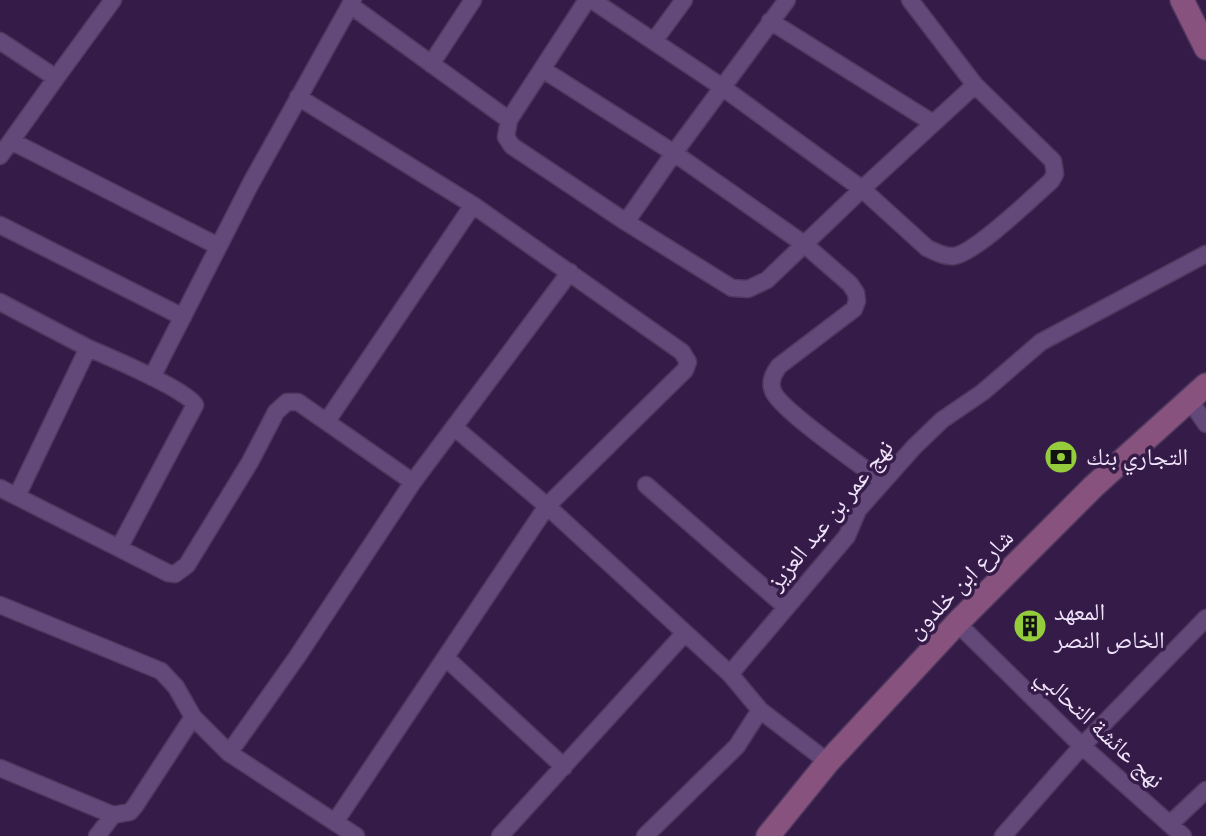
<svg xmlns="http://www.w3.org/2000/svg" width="1206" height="836" font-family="'Archivo Narrow','Noto Naskh Arabic',sans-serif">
<rect width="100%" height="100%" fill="#351b48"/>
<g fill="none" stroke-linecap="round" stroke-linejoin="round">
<defs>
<path id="street" d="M 587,0 L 509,120 L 506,137 L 512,146 L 626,222 L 732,288 L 748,289 L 767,280 L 862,189 L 975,85
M 592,0 L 722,87 L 862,189 L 927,248 C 936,252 944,257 954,256 C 975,253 1032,198 1051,181 L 1055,174 L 1053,161 L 975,85 L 910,0
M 350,5 L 509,120
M 770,21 L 933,123
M 0,41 L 56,78 L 113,0
M 654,41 L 684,0
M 431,64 L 473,0
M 542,69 L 674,153 L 804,244 L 850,284 L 856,293 L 857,301 L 854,309 L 779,366 C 773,374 769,382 773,391 C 779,409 862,466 883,482
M 56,78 L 11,141 L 218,246
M 298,97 L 473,205 L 682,352 L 688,362 L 685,370 L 547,506 L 335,822
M 0,156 L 11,141
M 626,222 L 674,153 L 787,0
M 0,225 L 183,317
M 0,302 L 88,348
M 152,377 L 251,183 L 353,0
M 1189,399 L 1206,424
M 327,421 L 473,205
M 454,427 L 547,506 L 730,674 L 760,710 L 828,762
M 646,485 L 786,607
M 0,488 L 168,573 L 175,574 L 187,565 L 250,462 L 276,412 L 287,402 L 298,402 L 413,482
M 17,496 L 88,348 C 107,356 190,391 195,405 L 119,548
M 0,605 L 161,671 L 176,687 L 193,717 L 135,806 L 130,812 L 113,815 L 97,836
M 957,623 L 1082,746 L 1183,836
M 446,658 L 564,767
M 730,674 L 847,536 L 858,510 L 865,502 L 914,447 L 942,420 L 983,392 L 1041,342 L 1206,254
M 193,717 L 229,753 L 356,836
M 229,753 L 297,657 L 413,482 L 570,272
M 0,768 L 113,815
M 1170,824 L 1206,790
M 500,836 L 684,634
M 645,836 L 737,746 L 760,710
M 1003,836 L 1082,746 L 1206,618"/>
<path id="secondary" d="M 1182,0 L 1206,48
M 768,836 L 828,762 L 957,623 L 1094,486 L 1206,385"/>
</defs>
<use href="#street" stroke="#4f385e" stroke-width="19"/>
<use href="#secondary" stroke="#4f385e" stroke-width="26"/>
<use href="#street" stroke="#63487a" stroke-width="16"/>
<use href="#secondary" stroke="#87527d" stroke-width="23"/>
</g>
<defs>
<symbol id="bank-disc" viewBox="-11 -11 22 22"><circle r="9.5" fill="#95cc3b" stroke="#351b48"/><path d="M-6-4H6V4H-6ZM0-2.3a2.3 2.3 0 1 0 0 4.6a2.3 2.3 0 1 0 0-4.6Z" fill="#111"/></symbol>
<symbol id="building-disc" viewBox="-11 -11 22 22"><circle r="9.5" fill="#95cc3b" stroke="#351b48"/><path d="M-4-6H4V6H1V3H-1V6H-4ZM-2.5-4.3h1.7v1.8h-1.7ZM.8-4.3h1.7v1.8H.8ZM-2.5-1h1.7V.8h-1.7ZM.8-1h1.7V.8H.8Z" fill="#111"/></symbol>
</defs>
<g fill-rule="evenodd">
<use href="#bank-disc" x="1042" y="438" width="38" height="38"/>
<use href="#building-disc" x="1011" y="607" width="38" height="38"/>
</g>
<g text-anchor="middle" stroke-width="7" stroke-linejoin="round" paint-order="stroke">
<g font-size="24" fill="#f0e4fb" stroke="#351b48" text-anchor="start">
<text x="1086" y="465">التجاري بنك</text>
<text x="1054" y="620">المعهد<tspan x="1054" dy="28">الخاص النصر</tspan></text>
</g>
<g font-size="24" fill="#f0e4fb" stroke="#351b48">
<text transform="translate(830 515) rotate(-51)" y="8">نهج عمر بن عبد العزيز</text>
<text transform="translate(960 584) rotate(-46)" y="8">شارع ابن خلدون</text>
<text transform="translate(1100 728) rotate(43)" y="8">نهج عائشة التحالبي</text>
</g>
</g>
</svg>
